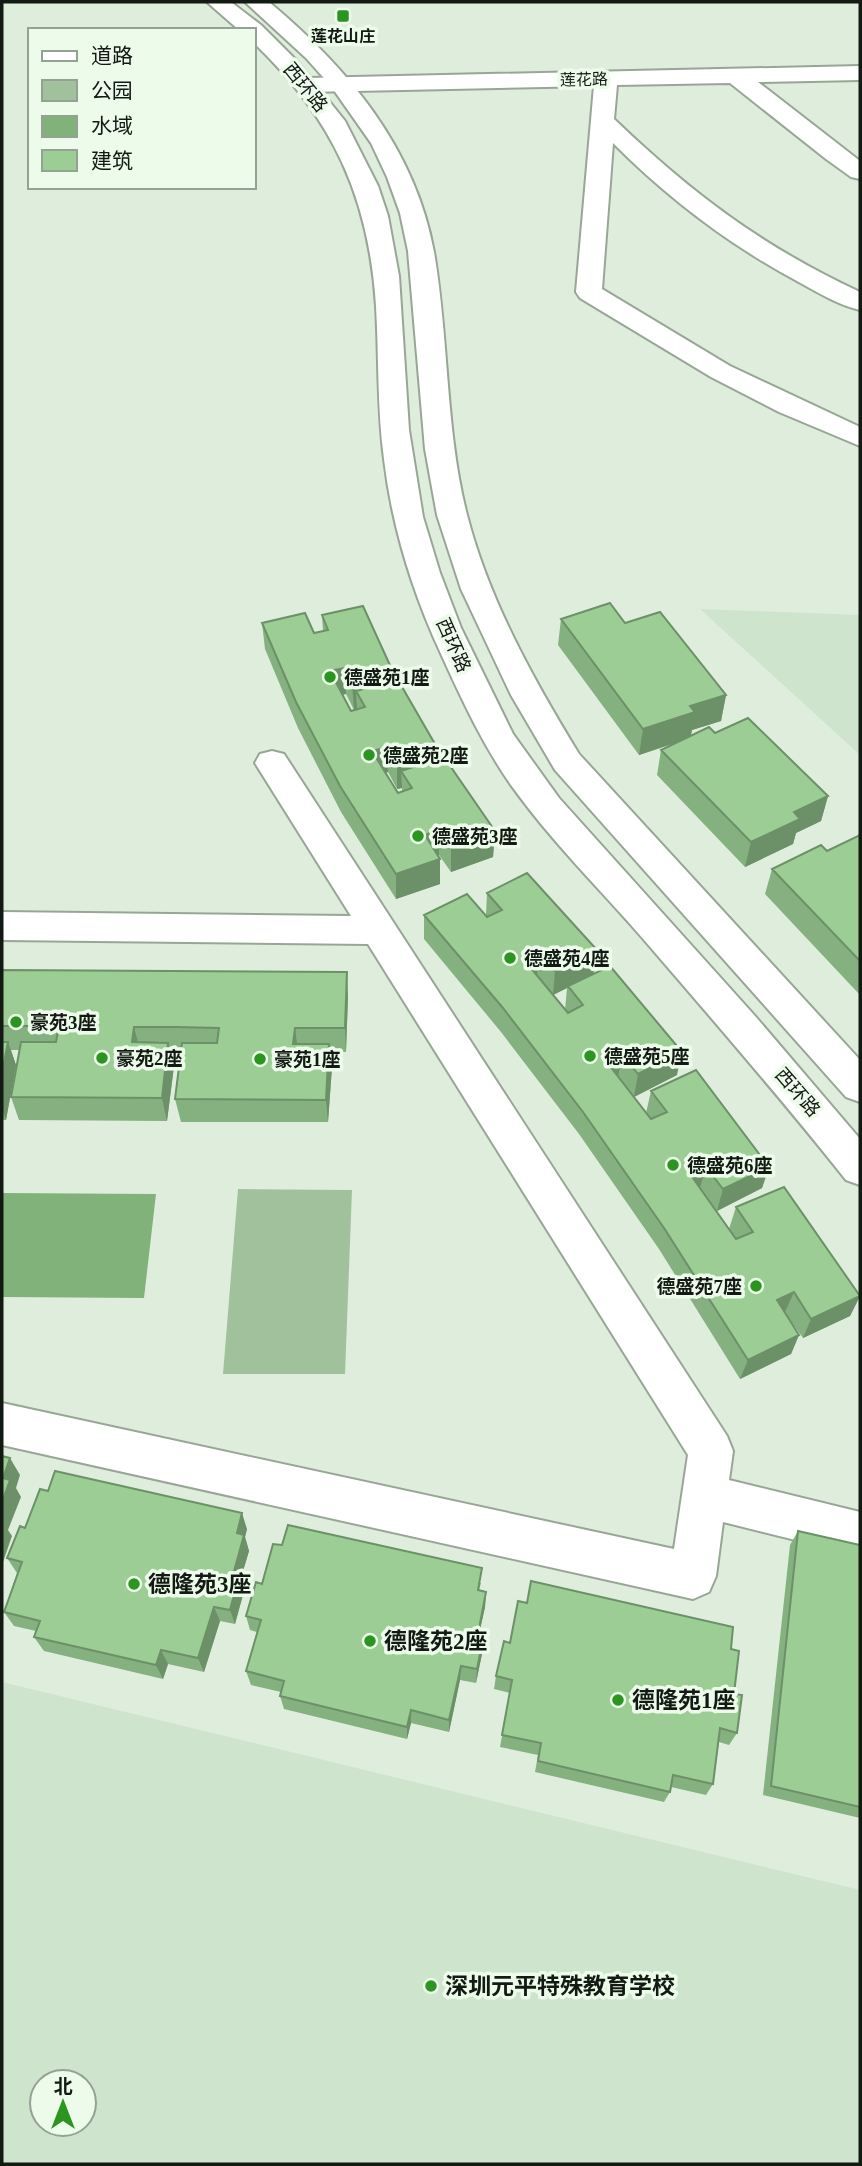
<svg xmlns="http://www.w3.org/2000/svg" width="862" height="2166" font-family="'Times New Roman','Noto Sans SC',serif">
<rect width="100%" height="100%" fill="#dfeedc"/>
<path fill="#cfe4cc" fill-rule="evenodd" d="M 700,609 L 860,615 L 860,755 Z
M 2,1682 L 860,1890 L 860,2164 L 2,2164 ZM 42,2082 L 84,2082 L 84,2124 L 42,2124 Z"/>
<path fill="#a0c19b" d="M 238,1189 L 352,1190 L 345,1374 L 223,1374 Z"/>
<path fill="#80b27a" d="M 2,1193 L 156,1194 L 144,1298 L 2,1297 Z"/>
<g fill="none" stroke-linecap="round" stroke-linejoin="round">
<defs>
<path id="minor" d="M 860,66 L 860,80 L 758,82 L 860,161 L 860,179 L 851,177 L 826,159 L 730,83 L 617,85 L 614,119 C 691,193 763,247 860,292 L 860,310 C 838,305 817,292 797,281 C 728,244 668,198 613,143 L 602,289 L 730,366 L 860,427 L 860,446 L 779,412 L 711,377 L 580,298 L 576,292 L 594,86 L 308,92 L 300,90 L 297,85 L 300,80 L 308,78 Z
M 272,751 L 284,754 L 727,1436 L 733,1451 L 729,1480 L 860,1512 L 860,1556 L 723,1522 L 716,1576 L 709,1592 L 693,1599 L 2,1445 L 2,1403 L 674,1549 L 688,1455 L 368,944 L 2,940 L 2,912 L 351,916 L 255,763 L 260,754 Z"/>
<path id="major" d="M 207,2 L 231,2 L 261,25 L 296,60 L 345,121 L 378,186 L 388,216 L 399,276 L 409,430 L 423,517 L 440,573 L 461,628 L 513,734 L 559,798 L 755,1016 L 860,1139 L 860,1185 L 846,1180 C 781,1098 713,1020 645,941 C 600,889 550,840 511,785 C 483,745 462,700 442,656 C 413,594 392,527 384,459 C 377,408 379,357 376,306 C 369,197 333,119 254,43 L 254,30 L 239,30 Z
M 245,2 L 269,2 C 348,68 415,148 434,252 C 449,339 445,429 467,515 C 489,600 533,679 579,754 L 860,1060 L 860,1102 L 846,1097 L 555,770 L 511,695 L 461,589 L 437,515 L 425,449 L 408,251 L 400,213 L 387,177 L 371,143 L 331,86 L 306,58 Z"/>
</defs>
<use href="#minor" stroke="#98a696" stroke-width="4"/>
<use href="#major" stroke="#98a696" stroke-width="4"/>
<use href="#minor" fill="#fff" fill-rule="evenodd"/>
<use href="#major" fill="#fff" fill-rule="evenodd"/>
</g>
<path fill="#85b07f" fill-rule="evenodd" d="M 322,615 L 395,680 L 439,759 L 495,831 L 493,857 L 451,872 L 439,855 L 438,855 L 440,884 L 396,899 L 341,812 L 298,728 L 265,649 L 262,623 L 314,633 L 323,631 ZM 346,694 L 354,710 L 357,709 L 351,711 L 342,695 ZM 388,772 L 397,789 L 402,788 L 402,791 L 398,793 L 386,773 Z
M 561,619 L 625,623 L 726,695 L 721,721 L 692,730 L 691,736 L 715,733 L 828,796 L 821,821 L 796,833 L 793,844 L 745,867 L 657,775 L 661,750 L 672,744 L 639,755 L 558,645 Z
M 860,835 L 860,995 L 765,894 L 772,869 L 827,851 Z
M 487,893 L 597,950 L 594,974 L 677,1075 L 634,1097 L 646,1113 L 651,1091 L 769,1167 L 762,1188 L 717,1211 L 700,1188 L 736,1239 L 729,1229 L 736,1207 L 860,1296 L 850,1316 L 803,1338 L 785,1313 L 799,1335 L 791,1354 L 740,1379 L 659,1249 L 579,1134 L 501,1032 L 424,939 L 424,915 L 486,915 ZM 567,988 L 565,1010 L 553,995 Z
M 2,970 L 348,996 L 346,1052 L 330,1052 L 332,1067 L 328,1122 L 181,1122 L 175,1099 L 181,1050 L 170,1050 L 174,1066 L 167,1121 L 19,1120 L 11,1097 L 19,1050 L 11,1050 L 16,1065 L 6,1120 L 2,1120 Z
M 247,1529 L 245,1537 L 249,1551 L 240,1581 L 244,1591 L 235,1624 L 220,1621 L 204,1672 L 168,1664 L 163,1679 L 44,1651 L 34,1637 L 36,1631 L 14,1626 L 4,1612 L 17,1573 L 7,1558 Z
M 798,1531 L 860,1545 L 860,1818 L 763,1795 L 790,1545 Z
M 481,1583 L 479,1590 L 486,1592 L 485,1607 L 479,1634 L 483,1649 L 476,1683 L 460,1680 L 449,1732 L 411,1723 L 407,1739 L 284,1709 L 280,1696 L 281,1692 L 251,1685 L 246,1671 L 257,1632 L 250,1630 L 246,1616 L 262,1584 Z
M 510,1643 L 731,1649 L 737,1733 L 729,1745 L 719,1742 L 713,1784 L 706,1795 L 671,1787 L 670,1792 L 664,1802 L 535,1772 L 538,1755 L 500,1747 L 510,1693 L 494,1689 L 496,1676 Z"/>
<path fill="#6c9068" d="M 345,668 L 346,694 L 332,697 L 330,671 Z
M 394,674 L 395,700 L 356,691 L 357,709 L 354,710 L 352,683 Z
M 726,695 L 721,721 L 692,730 L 690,738 L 639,755 L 643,729 L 690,706 Z
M 387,747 L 388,772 L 373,776 L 372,751 Z
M 439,751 L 439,776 L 401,771 L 402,788 L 397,789 L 397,763 Z
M 828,796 L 821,821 L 796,833 L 793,844 L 745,867 L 751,842 L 794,812 Z
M 439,829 L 439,855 L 425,860 L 425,835 Z
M 495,831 L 493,857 L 451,872 L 451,847 Z
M 440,859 L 440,884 L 396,899 L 396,874 Z
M 597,950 L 593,974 L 568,986 L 567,988 L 553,995 L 555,971 Z
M 539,953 L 537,977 L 525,961 Z
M 347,972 L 348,996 L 346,1052 L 345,1028 Z
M 134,1027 L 140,1050 L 132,1042 Z
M 295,1028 L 298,1051 L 293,1044 Z
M 8,1042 L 16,1065 L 6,1120 L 2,1109 L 2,1073 Z
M 168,1043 L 174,1066 L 167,1121 L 162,1098 Z
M 329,1044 L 332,1067 L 328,1122 L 326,1100 Z
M 682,1052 L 677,1075 L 634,1097 L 638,1074 Z
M 622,1054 L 618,1077 L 606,1061 Z
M 706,1167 L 700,1188 L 690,1174 Z
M 769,1167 L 762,1188 L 717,1211 L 723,1189 Z
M 794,1292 L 785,1312 L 769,1320 L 777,1300 Z
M 860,1296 L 850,1316 L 803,1338 L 811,1319 Z
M 799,1335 L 791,1354 L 740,1379 L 748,1360 Z
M 10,1458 L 20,1475 L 16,1488 L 21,1497 L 8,1530 L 12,1536 L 2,1565 L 3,1478 Z
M 242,1513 L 247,1529 L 245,1537 L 249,1551 L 240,1581 L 244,1591 L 235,1624 L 230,1610 L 237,1533 Z
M 486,1592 L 485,1607 L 476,1648 L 478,1634 Z
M 214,1607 L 220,1621 L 204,1672 L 198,1658 Z
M 484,1635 L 483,1649 L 476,1683 L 477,1669 Z
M 161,1650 L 168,1664 L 163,1679 L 156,1665 Z
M 461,1666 L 460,1680 L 449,1732 L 449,1720 Z
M 411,1710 L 411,1723 L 407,1739 L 407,1727 Z"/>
<path fill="#9bcd94" stroke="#6c9068" stroke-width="2" d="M 610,603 L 625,623 L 660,612 L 726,695 L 690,706 L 695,712 L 643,729 L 561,619 Z
M 363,606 L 394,674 L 352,683 L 345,668 L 330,671 L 351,711 L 365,707 L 356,691 L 398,680 L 439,751 L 397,763 L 387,747 L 372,751 L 398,793 L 412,788 L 401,771 L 444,757 L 495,831 L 451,847 L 439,829 L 425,835 L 440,859 L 396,874 L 340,786 L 296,702 L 262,623 L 305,613 L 314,633 L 328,630 L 322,615 Z
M 748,718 L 828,796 L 794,812 L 800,819 L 751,842 L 661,750 L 709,727 L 715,733 Z
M 860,835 L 860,961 L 772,869 L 821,845 L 827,851 Z
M 527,873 L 597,950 L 555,971 L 539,953 L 525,961 L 568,1013 L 583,1005 L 568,986 L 610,966 L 682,1052 L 638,1074 L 622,1054 L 606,1061 L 651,1119 L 667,1112 L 651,1091 L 696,1070 L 769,1167 L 723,1189 L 706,1167 L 690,1174 L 736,1239 L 753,1232 L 736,1207 L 784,1187 L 860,1296 L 811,1319 L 794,1292 L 777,1300 L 799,1335 L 748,1360 L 664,1228 L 583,1112 L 503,1008 L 424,915 L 467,894 L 487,917 L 502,910 L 487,893 Z
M 2,970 L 347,972 L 345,1028 L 295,1028 L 293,1044 L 329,1044 L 326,1100 L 175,1099 L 182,1043 L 217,1043 L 219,1028 L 177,1027 L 134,1027 L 132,1042 L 168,1043 L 162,1098 L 11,1097 L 21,1042 L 56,1042 L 59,1026 L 2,1026 Z
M 2,1042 L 8,1042 L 2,1073 Z
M 2,1456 L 10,1458 L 3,1478 L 10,1480 L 2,1502 Z
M 55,1471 L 242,1513 L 237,1533 L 244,1535 L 233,1575 L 239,1576 L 230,1610 L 214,1607 L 198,1658 L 161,1650 L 156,1665 L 34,1637 L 40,1621 L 4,1612 L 22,1562 L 7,1558 L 20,1526 L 25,1528 L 40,1489 L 48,1491 Z
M 288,1525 L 482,1568 L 478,1590 L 486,1592 L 478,1634 L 484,1635 L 477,1669 L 461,1666 L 449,1720 L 411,1710 L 407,1727 L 280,1696 L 284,1681 L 246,1671 L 261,1620 L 246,1616 L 256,1582 L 262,1584 L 273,1544 L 282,1545 Z
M 798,1531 L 860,1545 L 860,1807 L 771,1786 Z
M 531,1581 L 733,1627 L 731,1649 L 739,1651 L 734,1694 L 742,1695 L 737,1733 L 720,1728 L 713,1784 L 673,1775 L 670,1792 L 538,1761 L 541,1743 L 502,1735 L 512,1680 L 496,1676 L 504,1641 L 510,1643 L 518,1601 L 527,1603 Z"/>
<g fill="#2b961f" stroke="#ecfbea" stroke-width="2.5">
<rect x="336" y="9" width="14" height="14" rx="3.5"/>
<circle cx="330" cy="677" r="7"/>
<circle cx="369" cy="755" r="7"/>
<circle cx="418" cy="836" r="7"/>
<circle cx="510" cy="958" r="7"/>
<circle cx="16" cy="1022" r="7"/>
<circle cx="590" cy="1056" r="7"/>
<circle cx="102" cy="1058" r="7"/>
<circle cx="260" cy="1059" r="7"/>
<circle cx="673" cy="1165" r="7"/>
<circle cx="756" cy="1286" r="7"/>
<circle cx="134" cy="1584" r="7"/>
<circle cx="370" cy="1641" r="7"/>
<circle cx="618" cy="1700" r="7"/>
<circle cx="431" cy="1986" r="7"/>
</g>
<g text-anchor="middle" stroke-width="7" stroke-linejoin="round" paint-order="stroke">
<g font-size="16" font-weight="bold" fill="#131913" stroke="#ecfbea">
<text x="343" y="42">莲花山庄</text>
</g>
<g font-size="16" fill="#131913" stroke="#ecfbea">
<text transform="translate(584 79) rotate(-1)" y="6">莲花路</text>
</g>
<g font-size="19" fill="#131913" stroke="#ecfbea">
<text transform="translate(306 87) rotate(51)" y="7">西环路</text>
<text transform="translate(454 645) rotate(66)" y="7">西环路</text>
<text transform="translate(798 1092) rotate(49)" y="7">西环路</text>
</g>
<g font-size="19" font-weight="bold" fill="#131913" stroke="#ecfbea" text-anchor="start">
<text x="344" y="684">德盛苑1座</text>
<text x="383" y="762">德盛苑2座</text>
<text x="432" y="843">德盛苑3座</text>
<text x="524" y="965">德盛苑4座</text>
<text x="30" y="1029">豪苑3座</text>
<text x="604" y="1063">德盛苑5座</text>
<text x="116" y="1065">豪苑2座</text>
<text x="274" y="1066">豪苑1座</text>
<text x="687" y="1172">德盛苑6座</text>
<text x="742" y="1293" text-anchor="end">德盛苑7座</text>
</g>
<g font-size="23" font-weight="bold" fill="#131913" stroke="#ecfbea" text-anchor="start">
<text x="148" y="1592">德隆苑3座</text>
<text x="384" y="1649">德隆苑2座</text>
<text x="632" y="1708">德隆苑1座</text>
<text x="445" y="1994">深圳元平特殊教育学校</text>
</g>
</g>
<rect width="862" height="2166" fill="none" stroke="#131913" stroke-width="7"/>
<rect x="28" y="28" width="228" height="161" fill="#ecfbea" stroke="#95a194" stroke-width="2"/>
<rect x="42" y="51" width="35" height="10" fill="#ffffff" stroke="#95a194" stroke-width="2"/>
<text x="91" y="63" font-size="21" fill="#131913">道路</text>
<rect x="42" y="80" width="35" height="21" fill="#a0c19b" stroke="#95a194" stroke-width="2"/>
<text x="91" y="98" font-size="21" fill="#131913">公园</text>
<rect x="42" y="116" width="35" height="21" fill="#80b27a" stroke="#95a194" stroke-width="2"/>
<text x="91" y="133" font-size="21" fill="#131913">水域</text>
<rect x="42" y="150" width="35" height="21" fill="#9bcd94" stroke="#95a194" stroke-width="2"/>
<text x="91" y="168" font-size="21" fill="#131913">建筑</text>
<g transform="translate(63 2103)"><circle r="33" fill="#ecfbea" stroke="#95a194" stroke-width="2"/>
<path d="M0-5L12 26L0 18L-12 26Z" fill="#2b961f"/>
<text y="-10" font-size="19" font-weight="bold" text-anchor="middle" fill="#131913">北</text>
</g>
</svg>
